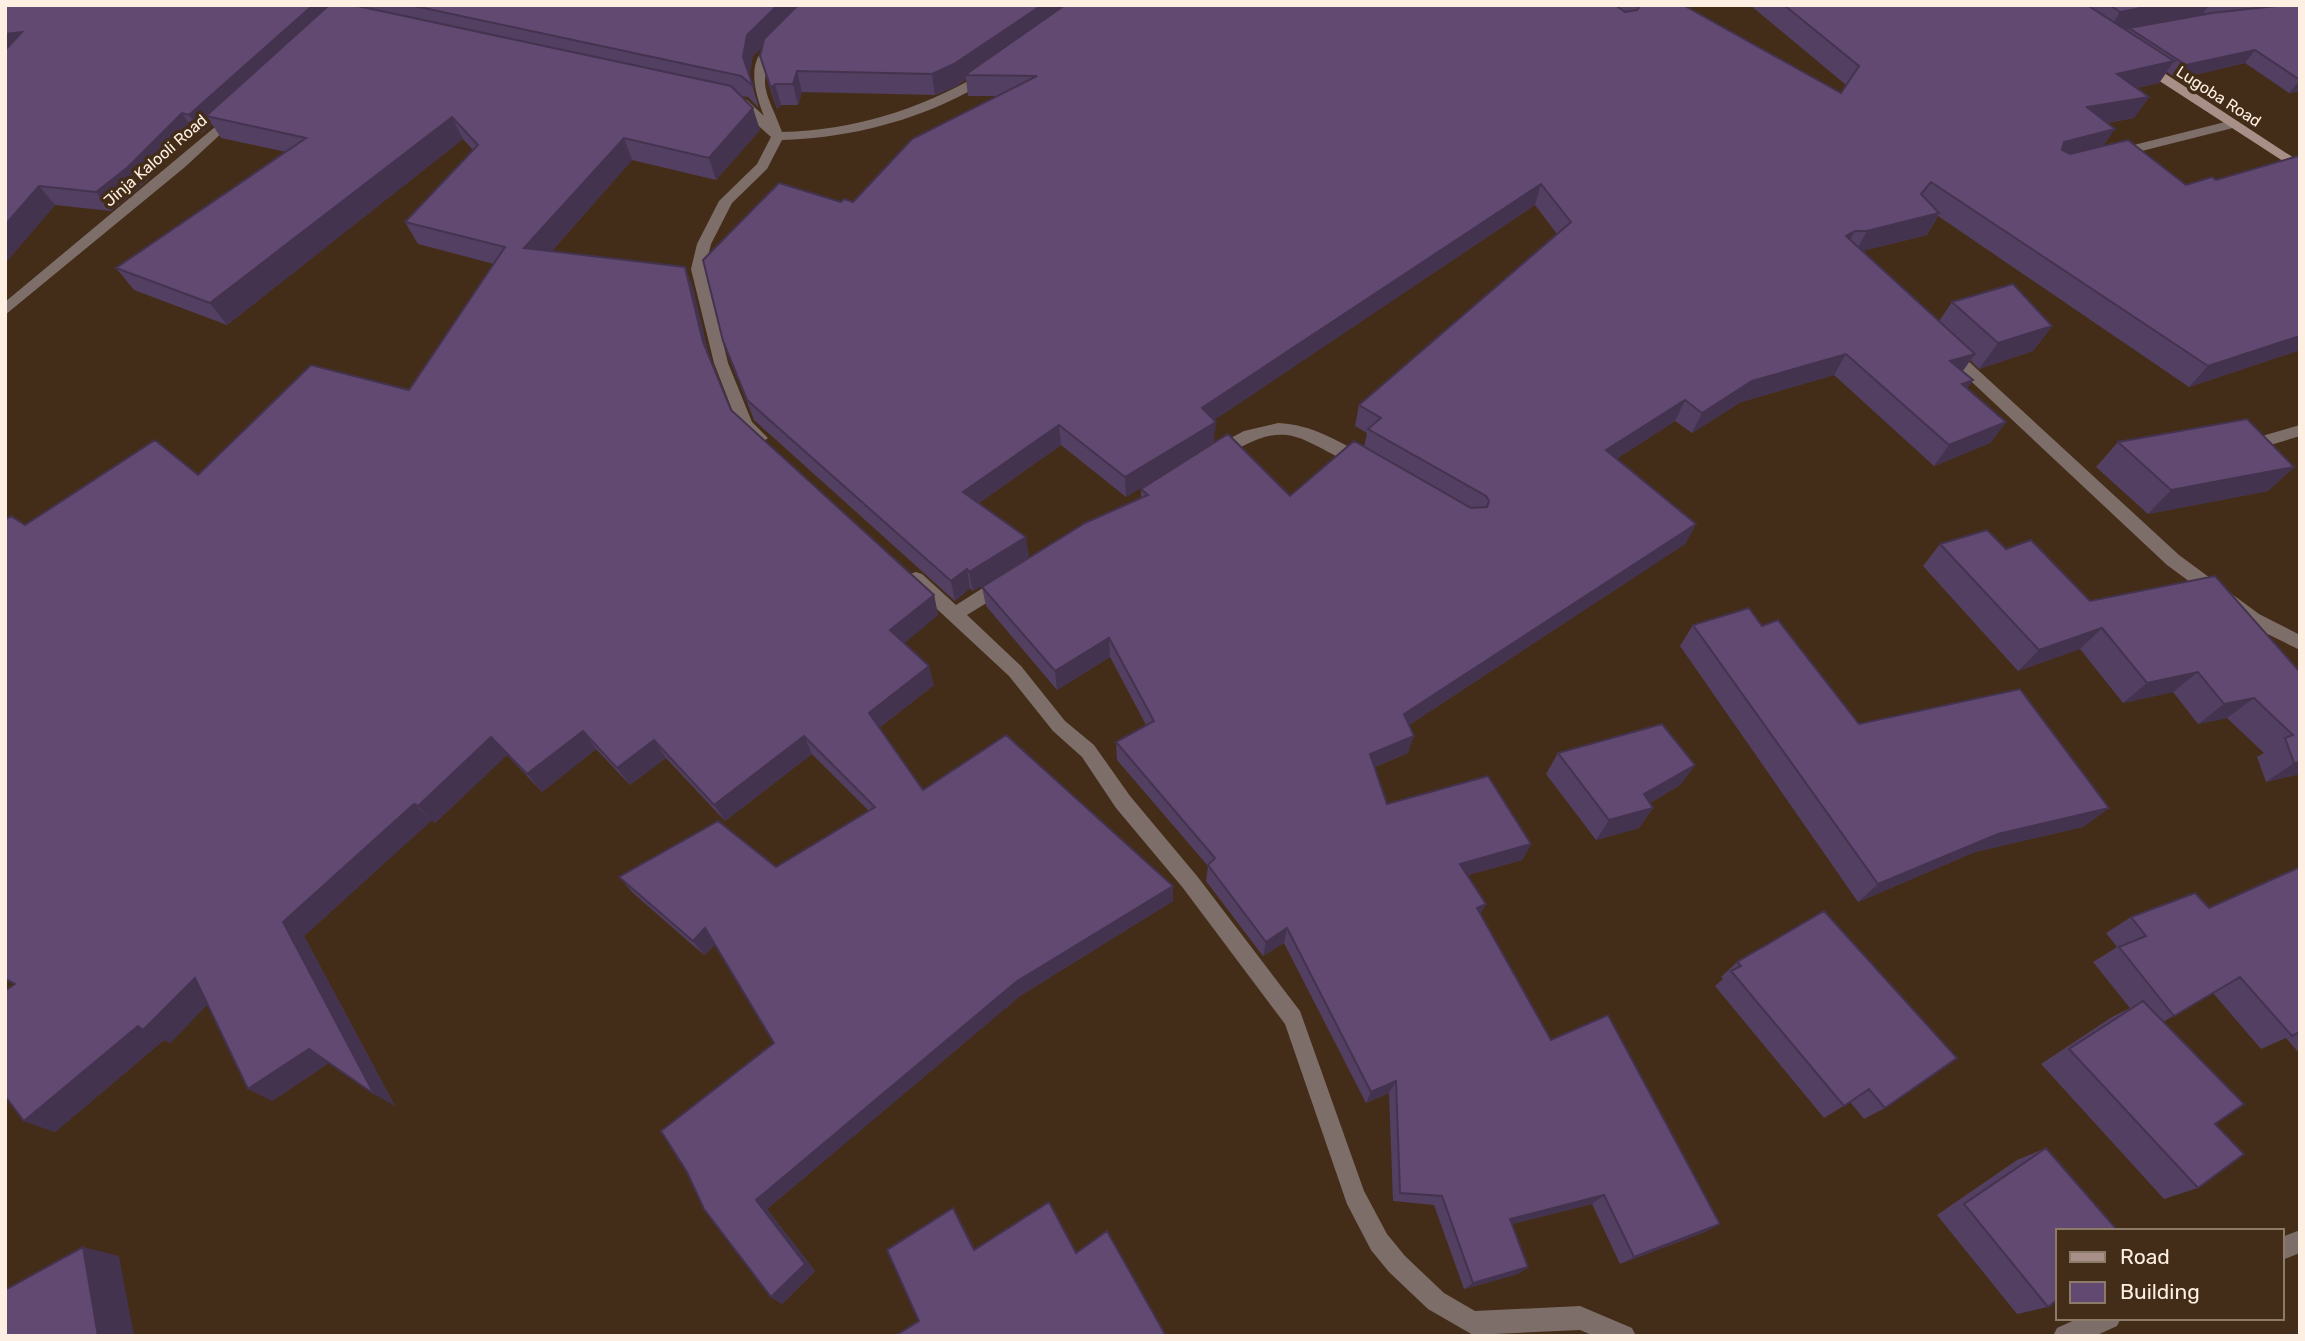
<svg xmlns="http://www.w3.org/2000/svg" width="2305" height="1341" font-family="Rubik,sans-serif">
<rect width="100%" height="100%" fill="#432d18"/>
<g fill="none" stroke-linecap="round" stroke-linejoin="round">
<path fill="#7e6e6a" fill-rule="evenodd" d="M 2233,120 L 2239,124 L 2237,127 L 2118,157 L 2112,153 L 2114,150 Z
M 2300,425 L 2300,436 L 2267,446 L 2259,440 L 2262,436 Z"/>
<path fill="#7e6e6a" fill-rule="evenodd" d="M 776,42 L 782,45 C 752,81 768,93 782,132 C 854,130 918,110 981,74 L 991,77 C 981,86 966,93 954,99 C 900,125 842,138 782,140 L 767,169 L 732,203 L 711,244 L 705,269 L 728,363 L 752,422 L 768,438 L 760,444 L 755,442 L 738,425 L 714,363 L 691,269 L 697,244 L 719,201 L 757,164 L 771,137 L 732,102 L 738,98 L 747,100 L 764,116 C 754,91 744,54 776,42 Z
M 233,112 L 239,116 L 237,119 L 185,167 L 5,315 L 5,302 Z
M 1948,346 L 1953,347 L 2179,555 L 2259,614 L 2300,635 L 2300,650 L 2247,624 L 2167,565 L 1943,355 L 1941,351 Z
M 1278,423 C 1311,424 1341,442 1368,458 L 1371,462 L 1368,466 C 1352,471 1311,437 1287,435 C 1258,432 1240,451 1215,459 L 1207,453 L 1210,449 L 1244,431 Z
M 916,572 L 922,574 L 956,605 L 997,579 L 1009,579 L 1011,584 L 1009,589 L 967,615 L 1021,666 L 1065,721 L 1094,745 L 1130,796 L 1197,876 L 1300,1011 L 1364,1191 L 1387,1234 L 1405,1256 L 1444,1293 L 1475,1311 L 1580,1306 L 1632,1328 L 1636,1336 L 1594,1336 L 1580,1330 L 1473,1335 L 1428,1309 L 1389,1272 L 1371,1250 L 1347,1204 L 1285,1024 L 1183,888 L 1116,808 L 1082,757 L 1053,731 L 1009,676 L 910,584 L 908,579 L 910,574 Z
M 2300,1230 L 2300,1253 L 2282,1260 L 2282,1237 Z
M 2079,1318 L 2121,1318 L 2117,1326 L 2095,1336 L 2053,1336 L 2057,1328 Z"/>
<path fill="#a89088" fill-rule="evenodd" d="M 2141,63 L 2149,63 L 2300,162 L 2300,172 L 2141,69 Z"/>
</g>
<path fill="#533f61" d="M 5,5 L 1683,5 L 1841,93 L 1846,85 L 1750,5 L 2276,5 L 2275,6 L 2298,5 L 2300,91 L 2289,93 L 2245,63 L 2177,79 L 2167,72 L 2159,83 L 2136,88 L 2149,97 L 2134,118 L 2107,123 L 2104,146 L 2300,350 L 2189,387 L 1938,216 L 1927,235 L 1862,251 L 1939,321 L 1952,302 L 2052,326 L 2033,351 L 1979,369 L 1970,360 L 1962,372 L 1973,380 L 1967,388 L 2006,422 L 1990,443 L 1934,466 L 1834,375 L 1741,402 L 1692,433 L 1675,421 L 1616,459 L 1696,524 L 1685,544 L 1409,725 L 1408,753 L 1375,767 L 1387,804 L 1531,844 L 1522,860 L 1468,875 L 1486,904 L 1480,914 L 1551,1040 L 1720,1224 L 1705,1232 L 1620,1264 L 1592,1204 L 1512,1224 L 1528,1267 L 1518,1274 L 1464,1289 L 1434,1205 L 1393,1201 L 1389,1093 L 1366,1103 L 1284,943 L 1263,956 L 1206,881 L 1208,866 L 1117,760 L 1116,742 L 1146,725 L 1110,657 L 1057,690 L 986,606 L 982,587 L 1141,498 L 1141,489 L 1290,496 L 1364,447 L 1367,433 L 1355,426 L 1359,405 L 1557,234 L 1535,205 L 1214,420 L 1214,442 L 1126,497 L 1061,445 L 979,503 L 1029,557 L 973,591 L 970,588 L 955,601 L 754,420 L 723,341 L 841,202 L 853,202 L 997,96 L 968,96 L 966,79 L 957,86 L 935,95 L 802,92 L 798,105 L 781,105 L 777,109 L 766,77 L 760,56 L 762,47 L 753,56 L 749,75 L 759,108 L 748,97 L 741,96 L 760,130 L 716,180 L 632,160 L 552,251 L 685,267 L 693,289 L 710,360 L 731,410 L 934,595 L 938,615 L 904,643 L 934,685 L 879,728 L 923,790 L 1173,886 L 1173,901 L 1020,996 L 767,1209 L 815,1271 L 782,1304 L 771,1297 L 704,1209 L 774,1043 L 715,945 L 704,955 L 633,893 L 619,877 L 776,867 L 869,811 L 812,754 L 725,821 L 666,758 L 630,785 L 596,749 L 542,792 L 507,755 L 435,823 L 432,820 L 304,936 L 395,1106 L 329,1063 L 272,1101 L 208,1004 L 170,1043 L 164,1040 L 55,1132 L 24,1121 L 15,984 L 25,525 L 198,475 L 409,390 L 494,264 L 418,244 L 405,222 L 473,150 L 463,139 L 227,325 L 134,290 L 116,268 L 286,152 L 221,138 L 212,124 L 202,133 L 195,132 L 142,185 L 111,211 L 55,205 L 7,261 L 5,261 Z
M 2118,442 L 2294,467 L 2268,491 L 2148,514 L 2096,467 Z
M 1940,544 L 2006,549 L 2090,601 L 2300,672 L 2300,774 L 2266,782 L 2257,757 L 2264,753 L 2227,718 L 2198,724 L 2173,692 L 2123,703 L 2080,649 L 2018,671 L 1923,566 Z
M 1693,625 L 1762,626 L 1859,724 L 2109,808 L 2083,827 L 1975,852 L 1858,902 L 1680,646 Z
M 1558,753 L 1695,765 L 1680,785 L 1650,803 L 1653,808 L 1639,828 L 1596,840 L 1546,774 Z
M 2300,867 L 2300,1054 L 2286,1038 L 2261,1049 L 2213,993 L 2163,1022 L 2215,1124 L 2198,1188 L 2164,1199 L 2041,1064 L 2112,1017 L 2130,1008 L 2093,962 L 2117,947 L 2106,933 L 2131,917 L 2209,908 Z
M 1824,911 L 1885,1108 L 1864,1119 L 1850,1102 L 1824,1118 L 1715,986 L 1723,979 L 1721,977 L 1737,962 Z
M 2046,1148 L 2048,1307 L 2017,1314 L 1937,1215 L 2017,1160 Z"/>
<path fill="#44334f" d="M 313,5 L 344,5 L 206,116 L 212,124 L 202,133 L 189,115 Z
M 778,5 L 804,5 L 753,56 L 749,78 L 743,57 L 747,35 Z
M 1042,5 L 1074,5 L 965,75 L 966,79 L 957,86 L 935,95 L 932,74 Z
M 2156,5 L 2209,5 L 2202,15 L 2107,33 L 2120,12 Z
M 22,32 L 5,55 L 5,34 Z
M 2255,50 L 2245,63 L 2177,79 L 2186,65 Z
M 2174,61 L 2159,83 L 2103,95 L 2117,74 Z
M 797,71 L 802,92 L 798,105 L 793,84 Z
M 2300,80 L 2300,91 L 2289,93 Z
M 775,84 L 781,105 L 777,109 L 771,88 Z
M 2149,97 L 2134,118 L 2073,128 L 2087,107 Z
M 753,108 L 760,130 L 716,180 L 709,158 Z
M 182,113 L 195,132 L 142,185 L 111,211 L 96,192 Z
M 452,117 L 463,139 L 227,325 L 210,303 Z
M 2115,129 L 2100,151 L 2049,163 L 2064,142 Z
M 624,138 L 632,160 L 535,270 L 524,248 Z
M 1541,184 L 1535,205 L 1201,429 L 1202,408 Z
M 39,186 L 55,205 L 7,261 L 5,259 L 5,225 Z
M 1939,213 L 1927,235 L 1855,253 L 1867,231 Z
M 1855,231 L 1843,252 L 1846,236 Z
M 685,267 L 693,289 L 711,364 L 703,342 Z
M 2052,326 L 2033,351 L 1979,369 L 1998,343 Z
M 2300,336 L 2300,350 L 2189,387 L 2208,366 Z
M 1846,354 L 1834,375 L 1741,402 L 1692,433 L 1702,413 L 1752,381 Z
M 1975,354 L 1960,375 L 1950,361 Z
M 1973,380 L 1958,401 L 1962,384 Z
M 1685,400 L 1675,421 L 1597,471 L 1606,450 Z
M 1216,422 L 1214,442 L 1126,497 L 1125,477 Z
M 2006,422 L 1990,443 L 1934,466 L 1949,445 Z
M 1059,425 L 1061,445 L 966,512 L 963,492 Z
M 2294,467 L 2268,491 L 2148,514 L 2171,490 Z
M 1696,524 L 1685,544 L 1398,732 L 1404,714 Z
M 1026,537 L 1029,557 L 973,591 L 969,572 Z
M 967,569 L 970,588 L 955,601 L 951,581 Z
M 934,595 L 938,615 L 896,650 L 890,630 Z
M 2102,628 L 2080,649 L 2018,671 L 2039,650 Z
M 1109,638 L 1110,657 L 1057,690 L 1055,671 Z
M 929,666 L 934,685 L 875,731 L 869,713 Z
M 2198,672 L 2173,692 L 2123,703 L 2147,683 Z
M 2254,698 L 2227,718 L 2198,724 L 2224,704 Z
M 583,731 L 596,749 L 542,792 L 527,774 Z
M 804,736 L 812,754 L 725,821 L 714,805 Z
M 1414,736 L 1408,753 L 1365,771 L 1370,754 Z
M 491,737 L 507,755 L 435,823 L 418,806 Z
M 654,740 L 666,758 L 630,785 L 617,768 Z
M 2300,762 L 2300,774 L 2266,782 L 2294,763 Z
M 1695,765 L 1680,785 L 1631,814 L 1644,794 Z
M 414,804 L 432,820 L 304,936 L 395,1106 L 374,1094 L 283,922 Z
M 1653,808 L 1639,828 L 1596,840 L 1609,820 Z
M 2109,808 L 2083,827 L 1975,852 L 1858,902 L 1878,884 L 1998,834 Z
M 1531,844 L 1522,860 L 1453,879 L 1460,864 Z
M 1173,886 L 1173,901 L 1020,996 L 767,1209 L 815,1271 L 782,1304 L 771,1297 L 756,1200 L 1016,982 Z
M 1486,904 L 1478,918 L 1477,908 Z
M 705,928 L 717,943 L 704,955 L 693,941 Z
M 1287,928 L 1284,943 L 1263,956 L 1266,942 Z
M 195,978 L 220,992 L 170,1043 L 164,1040 L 55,1132 L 24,1121 Z
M 309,1049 L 332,1061 L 272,1101 L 248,1089 Z
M 1396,1081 L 1389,1093 L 1366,1103 L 1371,1092 Z
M 1604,1195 L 1592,1204 L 1500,1227 L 1510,1219 Z
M 953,1208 L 958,1216 L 979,1257 L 974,1250 Z
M 1720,1224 L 1705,1232 L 1620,1264 L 1634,1257 Z
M 83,1247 L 119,1256 L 134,1336 L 98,1336 Z
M 1528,1267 L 1518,1274 L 1464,1289 L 1473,1283 Z"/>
<path fill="#614971" stroke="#44334f" stroke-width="2" d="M 5,5 L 313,5 L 189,115 L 182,113 L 128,167 L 96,192 L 39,186 L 5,225 L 5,50 L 22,32 L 5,34 Z
M 329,5 L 353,5 L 731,86 L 753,108 L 709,158 L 624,138 L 524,248 L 685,267 L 703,342 L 731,410 L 934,595 L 890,630 L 929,666 L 869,713 L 923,790 L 1006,735 L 1173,886 L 1016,982 L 756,1200 L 805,1264 L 771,1297 L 704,1209 L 687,1172 L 661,1131 L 774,1043 L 705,928 L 693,941 L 619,877 L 718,821 L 776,867 L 875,807 L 804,736 L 714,805 L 654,740 L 617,768 L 583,731 L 527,774 L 491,737 L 418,806 L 414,804 L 283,922 L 374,1094 L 309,1049 L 248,1089 L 195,978 L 143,1030 L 138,1026 L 24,1121 L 5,1096 L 5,991 L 15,984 L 5,979 L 5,520 L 11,516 L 25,525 L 155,440 L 198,475 L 311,365 L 409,390 L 505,247 L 405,222 L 478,145 L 452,117 L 210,303 L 116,268 L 306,138 L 206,116 Z
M 410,5 L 778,5 L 747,35 L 743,57 L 753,86 L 741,76 Z
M 798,5 L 1042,5 L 954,64 L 932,74 L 797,71 L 793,84 L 775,84 L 771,88 L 760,56 L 764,39 Z
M 1065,5 L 1615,5 L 1625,12 L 1637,10 L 1639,7 L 1636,5 L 1683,5 L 1841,93 L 1859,66 L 1784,5 L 2087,5 L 2174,61 L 2117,74 L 2149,97 L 2087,107 L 2115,129 L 2064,142 L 2062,150 L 2070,154 L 2128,140 L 2186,185 L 2212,177 L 2216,180 L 2298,156 L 2300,158 L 2300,336 L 2208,366 L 1931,182 L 1921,194 L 1939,213 L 1867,231 L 1855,231 L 1846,236 L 1975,354 L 1950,361 L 1973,380 L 1962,384 L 2006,422 L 1949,445 L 1846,354 L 1752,381 L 1702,413 L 1685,400 L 1606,450 L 1696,524 L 1404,714 L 1414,736 L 1370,754 L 1387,804 L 1488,776 L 1531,844 L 1460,864 L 1486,904 L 1477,908 L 1551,1040 L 1608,1015 L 1720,1224 L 1634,1257 L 1604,1195 L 1510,1219 L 1528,1267 L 1473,1283 L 1442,1196 L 1400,1193 L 1396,1081 L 1371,1092 L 1287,928 L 1266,942 L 1208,865 L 1215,858 L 1116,742 L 1154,721 L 1109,638 L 1055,671 L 982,587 L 1085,523 L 1148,495 L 1141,489 L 1228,434 L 1290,496 L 1354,441 L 1471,508 L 1487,507 L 1489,501 L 1486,496 L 1368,429 L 1381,418 L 1359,405 L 1571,222 L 1541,184 L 1202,408 L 1216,422 L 1125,477 L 1059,425 L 963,492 L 1026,537 L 969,572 L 967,569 L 951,581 L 747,400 L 723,341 L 703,260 L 779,183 L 841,202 L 844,199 L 853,202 L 912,139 L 1037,76 L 965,75 Z
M 2110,5 L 2156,5 L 2120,12 Z
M 2285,5 L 2298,5 L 2300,7 L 2300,80 L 2255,50 L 2186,65 L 2129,28 L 2212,13 Z
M 2013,284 L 2052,326 L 1998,343 L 1952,302 Z
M 2247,419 L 2294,467 L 2171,490 L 2118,442 Z
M 1987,530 L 2006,549 L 2031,540 L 2090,601 L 2215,576 L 2300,672 L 2300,762 L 2294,763 L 2285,738 L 2293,735 L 2254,698 L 2224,704 L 2198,672 L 2147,683 L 2102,628 L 2039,650 L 1940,544 Z
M 1749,608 L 1762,626 L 1778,620 L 1859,724 L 2020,689 L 2109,808 L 1998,834 L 1878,884 L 1693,625 Z
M 1662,724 L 1695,765 L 1644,794 L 1653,808 L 1609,820 L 1558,753 Z
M 2300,867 L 2300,1032 L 2292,1036 L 2240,977 L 2174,1016 L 2119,947 L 2146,936 L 2131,917 L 2195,893 L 2209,908 Z
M 1824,911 L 1957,1058 L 1885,1108 L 1869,1089 L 1844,1106 L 1731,971 L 1741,966 L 1737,962 Z
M 2143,1001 L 2244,1104 L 2215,1124 L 2244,1154 L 2198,1188 L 2069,1049 Z
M 2046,1148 L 2118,1231 L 2058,1231 L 2058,1299 L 2048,1307 L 1964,1204 Z
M 1049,1202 L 1076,1253 L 1107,1231 L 1166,1336 L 895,1336 L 919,1321 L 887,1250 L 953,1208 L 974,1250 Z
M 83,1247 L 98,1336 L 5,1336 L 5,1290 Z"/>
<g text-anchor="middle" stroke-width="7" stroke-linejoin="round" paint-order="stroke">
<g font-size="16" fill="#fdefe2" stroke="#432d18">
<text transform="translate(2219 96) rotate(33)" y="6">Lugoba Road</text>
<text transform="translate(155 160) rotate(-41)" y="6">Jinja Kalooli Road</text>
</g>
</g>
<rect width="2305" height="1341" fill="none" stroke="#fdefe2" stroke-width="14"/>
<rect x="2056" y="1229" width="228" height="91" fill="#432d18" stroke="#8d7b69" stroke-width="2"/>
<rect x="2070" y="1252" width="35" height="10" fill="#a89088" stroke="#8d7b69" stroke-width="2"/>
<text x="2120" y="1264" font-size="21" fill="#fdefe2">Road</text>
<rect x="2070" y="1282" width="35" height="21" fill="#614971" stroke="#8d7b69" stroke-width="2"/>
<text x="2120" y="1299" font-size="21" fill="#fdefe2">Building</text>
</svg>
